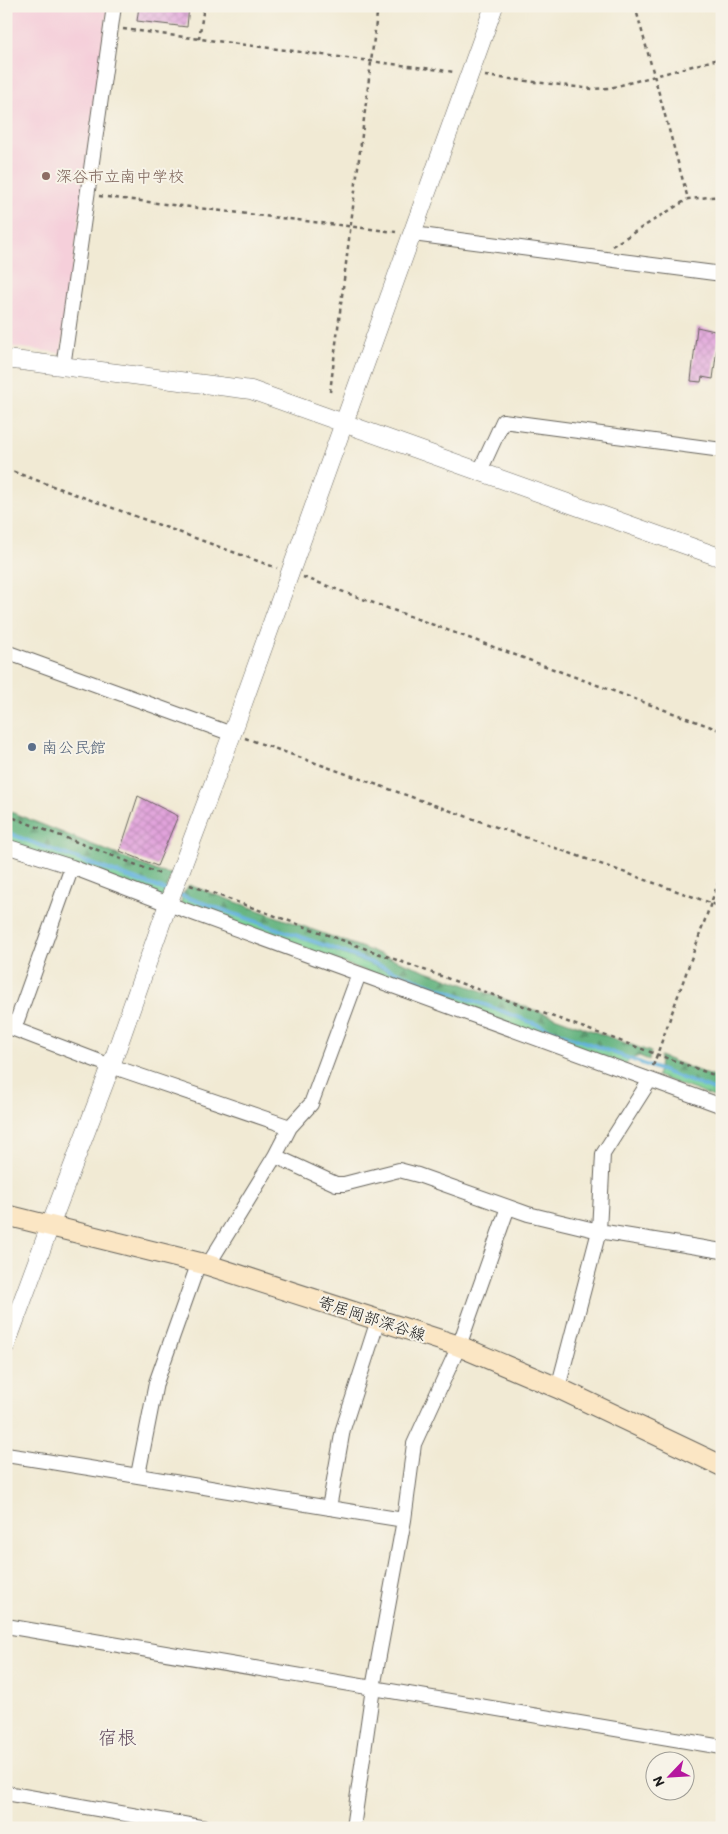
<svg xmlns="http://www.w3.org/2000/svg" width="728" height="1834" font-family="Itim,'Klee One',sans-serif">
<defs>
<pattern id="grass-tufts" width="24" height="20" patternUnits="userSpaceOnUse" patternTransform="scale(1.25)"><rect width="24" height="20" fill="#7cd297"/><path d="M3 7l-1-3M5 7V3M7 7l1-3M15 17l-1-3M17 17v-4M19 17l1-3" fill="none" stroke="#6bb482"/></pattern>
<pattern id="forest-firs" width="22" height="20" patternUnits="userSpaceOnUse" patternTransform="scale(1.25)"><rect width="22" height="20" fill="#65b480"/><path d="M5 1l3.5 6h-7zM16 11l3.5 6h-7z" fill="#529268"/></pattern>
<pattern id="building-cross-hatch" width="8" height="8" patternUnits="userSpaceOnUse" patternTransform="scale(1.25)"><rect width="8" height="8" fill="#e1a3db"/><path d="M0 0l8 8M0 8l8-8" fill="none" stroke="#c08cbb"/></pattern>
</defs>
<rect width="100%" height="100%" fill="#f7f3e8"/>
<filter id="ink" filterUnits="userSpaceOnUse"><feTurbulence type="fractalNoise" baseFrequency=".02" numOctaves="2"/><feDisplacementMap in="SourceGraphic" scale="10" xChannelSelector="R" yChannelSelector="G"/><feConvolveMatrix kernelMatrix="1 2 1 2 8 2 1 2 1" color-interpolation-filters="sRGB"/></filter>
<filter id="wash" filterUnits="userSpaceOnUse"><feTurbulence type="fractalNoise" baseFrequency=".0096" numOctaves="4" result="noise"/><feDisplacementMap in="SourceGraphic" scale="20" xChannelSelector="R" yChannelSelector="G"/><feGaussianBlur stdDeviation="1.12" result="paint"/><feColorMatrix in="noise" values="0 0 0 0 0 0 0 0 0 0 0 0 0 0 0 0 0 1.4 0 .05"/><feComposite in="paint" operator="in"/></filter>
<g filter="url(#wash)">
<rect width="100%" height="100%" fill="#f1ead4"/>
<path fill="#f5cfda" d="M 6,6 L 108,6 L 61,353 L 6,346 Z"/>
<path fill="url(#grass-tufts)" stroke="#4c775a" d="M 6,832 L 41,846 L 165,890 L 162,898 L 6,841 Z
M 182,895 L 630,1060 L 623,1066 L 181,903 Z
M 659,1069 L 722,1093 L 722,1100 L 657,1076 Z"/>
<path fill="url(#forest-firs)" stroke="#40684e" d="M 6,810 L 160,872 L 172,874 L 165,890 L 41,846 L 6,832 Z
M 189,885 L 651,1052 L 649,1060 L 639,1056 L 630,1060 L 329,947 L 182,895 Z
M 660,1056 L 722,1080 L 722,1093 L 659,1069 Z"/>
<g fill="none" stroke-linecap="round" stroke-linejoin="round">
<path stroke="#63b2dd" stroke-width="4" d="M 6,832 L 41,846 L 168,891
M 177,894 L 329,947 L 722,1093"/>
</g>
<g id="blocks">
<path fill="url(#building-cross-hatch)" d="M 139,6 L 189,6 L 187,27 L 137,21 Z
M 697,327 L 719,332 L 713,379 L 702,377 L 701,382 L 691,381 Z
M 138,796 L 178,816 L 157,866 L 120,851 Z"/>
</g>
</g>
<g filter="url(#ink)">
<use href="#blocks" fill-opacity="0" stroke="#67645c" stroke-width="1"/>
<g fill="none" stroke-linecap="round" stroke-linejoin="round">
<defs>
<path id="minor" d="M 413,234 L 722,274
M 63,367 L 114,6
M 480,471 L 503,421 L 722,450
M 6,652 L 232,734
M 6,846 L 72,867 L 168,904 L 722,1106
M 6,1026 L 111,1066 L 290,1127
M 14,1029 L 72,867
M 275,1156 L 336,1184 L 344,1184 L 399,1170 L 418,1175 L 528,1214 L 599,1231 L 722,1251
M 208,1265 L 275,1156 L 290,1127 L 311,1104 L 359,974
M 558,1388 L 599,1231 L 603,1154 L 650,1080
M 6,1455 C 139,1475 271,1499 404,1520
M 138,1475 L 156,1383 L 199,1262
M 329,1508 L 343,1429 L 378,1320
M 6,1626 L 722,1747
M 6,1793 L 206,1828
M 353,1828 L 373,1688 L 404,1520 L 414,1444 L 459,1346 L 508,1207"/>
<path id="tertiary" d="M 6,359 L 251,390 L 722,558
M 6,1345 L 50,1226 L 111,1066 L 168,904 L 232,734 L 494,6"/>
<path id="secondary" d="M 6,1215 L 208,1265 L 459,1346 L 558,1388 L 722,1466"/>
</defs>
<use href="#minor" stroke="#67645c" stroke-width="16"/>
<use href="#tertiary" stroke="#67645c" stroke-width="19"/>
<use href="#secondary" stroke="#67645c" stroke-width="22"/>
<path stroke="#67645c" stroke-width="2.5" stroke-dasharray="4 4" stroke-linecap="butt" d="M 635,6 L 688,199
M 123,29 L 455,72
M 199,39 L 204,6
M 485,76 L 593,89 L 610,88 L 722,58
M 99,196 L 396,232
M 612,246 L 688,199 L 722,196
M 330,392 L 378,6
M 6,469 L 277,568
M 303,577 L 722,731
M 245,738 L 722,907
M 6,815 L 163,875
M 190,885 L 722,1078
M 653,1066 L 722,872"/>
<use href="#minor" stroke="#fff" stroke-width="14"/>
<use href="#tertiary" stroke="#fff" stroke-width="18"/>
<use href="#secondary" stroke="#fbe6c4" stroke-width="20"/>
</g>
</g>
<circle fill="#8d6e63" stroke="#f7f3e8" stroke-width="2" cx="46" cy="176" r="5"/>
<circle fill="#5c6f8a" stroke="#f7f3e8" stroke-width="2" cx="32" cy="747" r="5"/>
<g text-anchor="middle" stroke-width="4" stroke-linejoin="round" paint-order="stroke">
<g font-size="16" fill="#785e54" stroke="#f7f3e8" text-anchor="start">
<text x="56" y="182">深谷市立南中学校</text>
</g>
<g font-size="16" fill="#4e5e75" stroke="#f7f3e8" text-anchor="start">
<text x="42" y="753">南公民館</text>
</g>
<g font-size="16" fill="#1c1c1c" stroke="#f7f3e8">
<text transform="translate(372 1318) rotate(18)" y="6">寄居岡部深谷線</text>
</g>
<g font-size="19" fill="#614b5f" stroke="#f7f3e8">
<text x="117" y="1744">宿根</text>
</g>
</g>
<rect width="728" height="1834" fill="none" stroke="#f7f3e8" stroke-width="25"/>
<g transform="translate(670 1776) rotate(245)"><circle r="24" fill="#f7f3e8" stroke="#9f9d96"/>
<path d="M0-4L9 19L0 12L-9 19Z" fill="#b5179e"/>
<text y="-8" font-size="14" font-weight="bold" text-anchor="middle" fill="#1c1c1c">N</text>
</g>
</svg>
